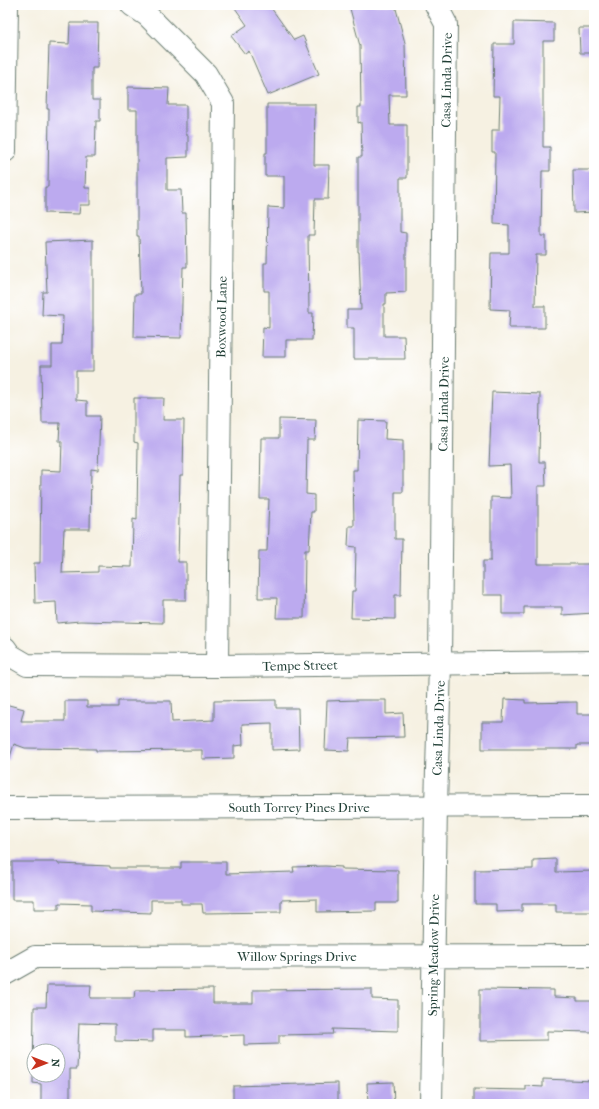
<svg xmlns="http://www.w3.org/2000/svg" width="599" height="1109" font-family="'IM FELL French Canon',serif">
<rect width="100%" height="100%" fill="#fff"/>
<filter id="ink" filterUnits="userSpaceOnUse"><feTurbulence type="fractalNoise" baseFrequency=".025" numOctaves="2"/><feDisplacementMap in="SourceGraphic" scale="8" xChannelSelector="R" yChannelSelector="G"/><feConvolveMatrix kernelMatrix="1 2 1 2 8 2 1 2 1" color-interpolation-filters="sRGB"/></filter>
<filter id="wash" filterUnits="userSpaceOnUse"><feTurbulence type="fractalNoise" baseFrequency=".012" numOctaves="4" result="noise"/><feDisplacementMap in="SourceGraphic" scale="16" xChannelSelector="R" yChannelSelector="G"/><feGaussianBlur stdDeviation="0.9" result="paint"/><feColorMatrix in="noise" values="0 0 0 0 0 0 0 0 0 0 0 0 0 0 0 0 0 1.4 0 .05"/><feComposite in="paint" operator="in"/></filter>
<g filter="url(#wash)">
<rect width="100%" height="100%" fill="#f6f1e2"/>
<g id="blocks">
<path fill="#bcaaef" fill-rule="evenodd" d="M 233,5 L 269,5 L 294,40 L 303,36 L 319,74 L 268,95 L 249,51 L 245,54 L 231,36 L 247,25 Z
M 349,5 L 395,5 L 405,43 L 406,95 L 389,95 L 390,125 L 407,125 L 407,178 L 400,178 L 400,232 L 406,233 L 406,292 L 386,293 L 386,304 L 384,304 L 384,336 L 404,336 L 405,359 L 354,359 L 354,328 L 347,328 L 347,310 L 361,310 L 359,252 L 358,252 L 358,157 L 362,157 L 361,122 L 358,123 L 358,107 L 361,107 L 360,46 Z
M 514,22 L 554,23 L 554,41 L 543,41 L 543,147 L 550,147 L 550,171 L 542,171 L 541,236 L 546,236 L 546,255 L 536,255 L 535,306 L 545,306 L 545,328 L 509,328 L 510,310 L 490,309 L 491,253 L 509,253 L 509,225 L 494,224 L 495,152 L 492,152 L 492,130 L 499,130 L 500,96 L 493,96 L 494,44 L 514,44 Z
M 70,23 L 98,23 L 97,68 L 92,68 L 92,100 L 100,100 L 100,121 L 96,121 L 95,157 L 86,157 L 85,188 L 90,188 L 90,205 L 80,205 L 79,214 L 45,213 L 45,187 L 48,187 L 49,109 L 47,109 L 49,43 L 69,44 Z
M 579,28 L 594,28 L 594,53 L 580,53 Z
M 128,87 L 169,88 L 168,105 L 186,105 L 186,135 L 188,135 L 188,157 L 167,158 L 167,190 L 181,190 L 182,213 L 186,213 L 187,267 L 183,267 L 181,338 L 134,337 L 135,294 L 141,294 L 139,236 L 137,236 L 137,110 L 128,110 Z
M 267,104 L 315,104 L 314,165 L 329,165 L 328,199 L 315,199 L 314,235 L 308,235 L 309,313 L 313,313 L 312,340 L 286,340 L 286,357 L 262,357 L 263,327 L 269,328 L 269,291 L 264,291 L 264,263 L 267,263 L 268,207 L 284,208 L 284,176 L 265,176 L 265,153 L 267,153 Z
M 573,170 L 594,170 L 594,212 L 574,213 Z
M 93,240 L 93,371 L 76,371 L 76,400 L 87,401 L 87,416 L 100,416 L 98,470 L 91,469 L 90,529 L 64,529 L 62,573 L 98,572 L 98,566 L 132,567 L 133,519 L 137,520 L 138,443 L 134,442 L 134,398 L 164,398 L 163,420 L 184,420 L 183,475 L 180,475 L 178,562 L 186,562 L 186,600 L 163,600 L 163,623 L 80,621 L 57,623 L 56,602 L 35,603 L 34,563 L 40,563 L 41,470 L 61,471 L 62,441 L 59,441 L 60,423 L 42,423 L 41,365 L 52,365 L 52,345 L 62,345 L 63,316 L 42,315 L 43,292 L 47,292 L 45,242 Z
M 492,392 L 540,394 L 539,462 L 545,462 L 546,486 L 538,486 L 538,564 L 594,564 L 594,613 L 562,615 L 562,607 L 524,607 L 524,614 L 502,614 L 502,595 L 483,595 L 483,561 L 491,561 L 491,497 L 511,498 L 510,465 L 489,466 Z
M 279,419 L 316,420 L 315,440 L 307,440 L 306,494 L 314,495 L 314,512 L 311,512 L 309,550 L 305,550 L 304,618 L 276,618 L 277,598 L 258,598 L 259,551 L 267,551 L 269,499 L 260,499 L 261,438 L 279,438 Z
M 358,420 L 386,421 L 385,439 L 403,440 L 403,492 L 395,492 L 395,539 L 402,539 L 401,595 L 395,595 L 395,619 L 351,618 L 352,591 L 355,591 L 356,547 L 348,546 L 349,526 L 354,526 L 353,470 L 357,470 Z
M 504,699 L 525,700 L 525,703 L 577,702 L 577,714 L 594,714 L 594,745 L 577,745 L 577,749 L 482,749 L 482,722 L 503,722 Z
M 276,700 L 276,708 L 298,708 L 299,749 L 272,750 L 272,723 L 242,724 L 243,745 L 234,746 L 234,758 L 202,759 L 202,750 L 96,751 L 96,749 L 25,748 L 14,744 L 9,760 L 5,760 L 5,704 L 24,709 L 21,721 L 65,721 L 65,701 L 87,701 L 87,707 L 118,707 L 118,701 L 171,701 L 172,722 L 214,720 L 214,701 Z
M 358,700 L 386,700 L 386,714 L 403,713 L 404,737 L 350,738 L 349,751 L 325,750 L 327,701 Z
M 556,859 L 556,872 L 594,871 L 594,912 L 556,912 L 556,904 L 522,904 L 522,911 L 496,912 L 496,904 L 475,904 L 475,870 L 533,869 L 533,860 Z
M 12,862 L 58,862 L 58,864 L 110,866 L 110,868 L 181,868 L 181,862 L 226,862 L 226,874 L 294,872 L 293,867 L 325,866 L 342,867 L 342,869 L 398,870 L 398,903 L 376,903 L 376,911 L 317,912 L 317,899 L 281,900 L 281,912 L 203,913 L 202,904 L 181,904 L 181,900 L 151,900 L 151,913 L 91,911 L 91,904 L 59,903 L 59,909 L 34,909 L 34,900 L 12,900 Z
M 47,985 L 91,985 L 90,998 L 134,998 L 135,990 L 213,989 L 213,1003 L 253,1003 L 253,990 L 372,989 L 372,999 L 398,1000 L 398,1031 L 332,1029 L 333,1034 L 279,1035 L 279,1044 L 244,1045 L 244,1035 L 186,1037 L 186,1030 L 153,1030 L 153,1042 L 115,1041 L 115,1024 L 79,1023 L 77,1069 L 70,1069 L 70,1104 L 41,1104 L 41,1084 L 33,1083 L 34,1007 L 46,1007 ZM 34,1051 L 58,1051 L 58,1075 L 34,1075 Z
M 480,989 L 554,990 L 554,997 L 577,998 L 577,1001 L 594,1001 L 594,1032 L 547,1031 L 547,1040 L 480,1041 Z
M 543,1079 L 594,1081 L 594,1104 L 474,1104 L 474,1089 L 526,1090 L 526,1086 L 543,1087 Z
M 393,1082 L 394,1104 L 368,1104 L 367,1083 Z
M 338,1083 L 338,1104 L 233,1104 L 233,1086 Z"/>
</g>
</g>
<g filter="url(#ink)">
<use href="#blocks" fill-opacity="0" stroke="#6a7c71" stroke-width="1"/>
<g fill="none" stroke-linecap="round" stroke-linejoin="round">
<defs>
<path id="minor" d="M 132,5 L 147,15 L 206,74 L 223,103 L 217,666
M 5,151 L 7,5
M 5,648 L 10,655 L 27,665 L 217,666 L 594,662
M 5,974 L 35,957 L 594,956
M 431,1104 L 436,806 L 440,663 L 446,24 L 436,5"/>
<path id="secondary" d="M 5,808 L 594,806"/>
</defs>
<use href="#minor" stroke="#6a7c71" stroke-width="24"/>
<use href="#secondary" stroke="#6a7c71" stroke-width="24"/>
<use href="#minor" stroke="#fff" stroke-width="22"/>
<use href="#secondary" stroke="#fff" stroke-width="22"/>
</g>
</g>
<g text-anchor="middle" stroke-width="3.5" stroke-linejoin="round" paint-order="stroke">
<g font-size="13" fill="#1f3d34" stroke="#fff">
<text transform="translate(446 80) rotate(-89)" y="5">Casa Linda Drive</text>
<text transform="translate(221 317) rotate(-89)" y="5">Boxwood Lane</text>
<text transform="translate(443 404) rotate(-89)" y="5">Casa Linda Drive</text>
<text transform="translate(300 665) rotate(-1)" y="5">Tempe Street</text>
<text transform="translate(438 728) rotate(-88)" y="5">Casa Linda Drive</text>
<text x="299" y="812">South Torrey Pines Drive</text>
<text transform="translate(433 955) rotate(-89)" y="5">Spring Meadow Drive</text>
<text x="297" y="961">Willow Springs Drive</text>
</g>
</g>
<rect width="599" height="1109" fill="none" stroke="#fff" stroke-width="20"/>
<g transform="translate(46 1063) rotate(90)"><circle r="19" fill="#ffffff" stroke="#a5b1ae"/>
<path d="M0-3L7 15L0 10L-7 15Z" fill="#c8321e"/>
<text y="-6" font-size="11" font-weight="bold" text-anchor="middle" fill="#1f3d34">N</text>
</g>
</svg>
